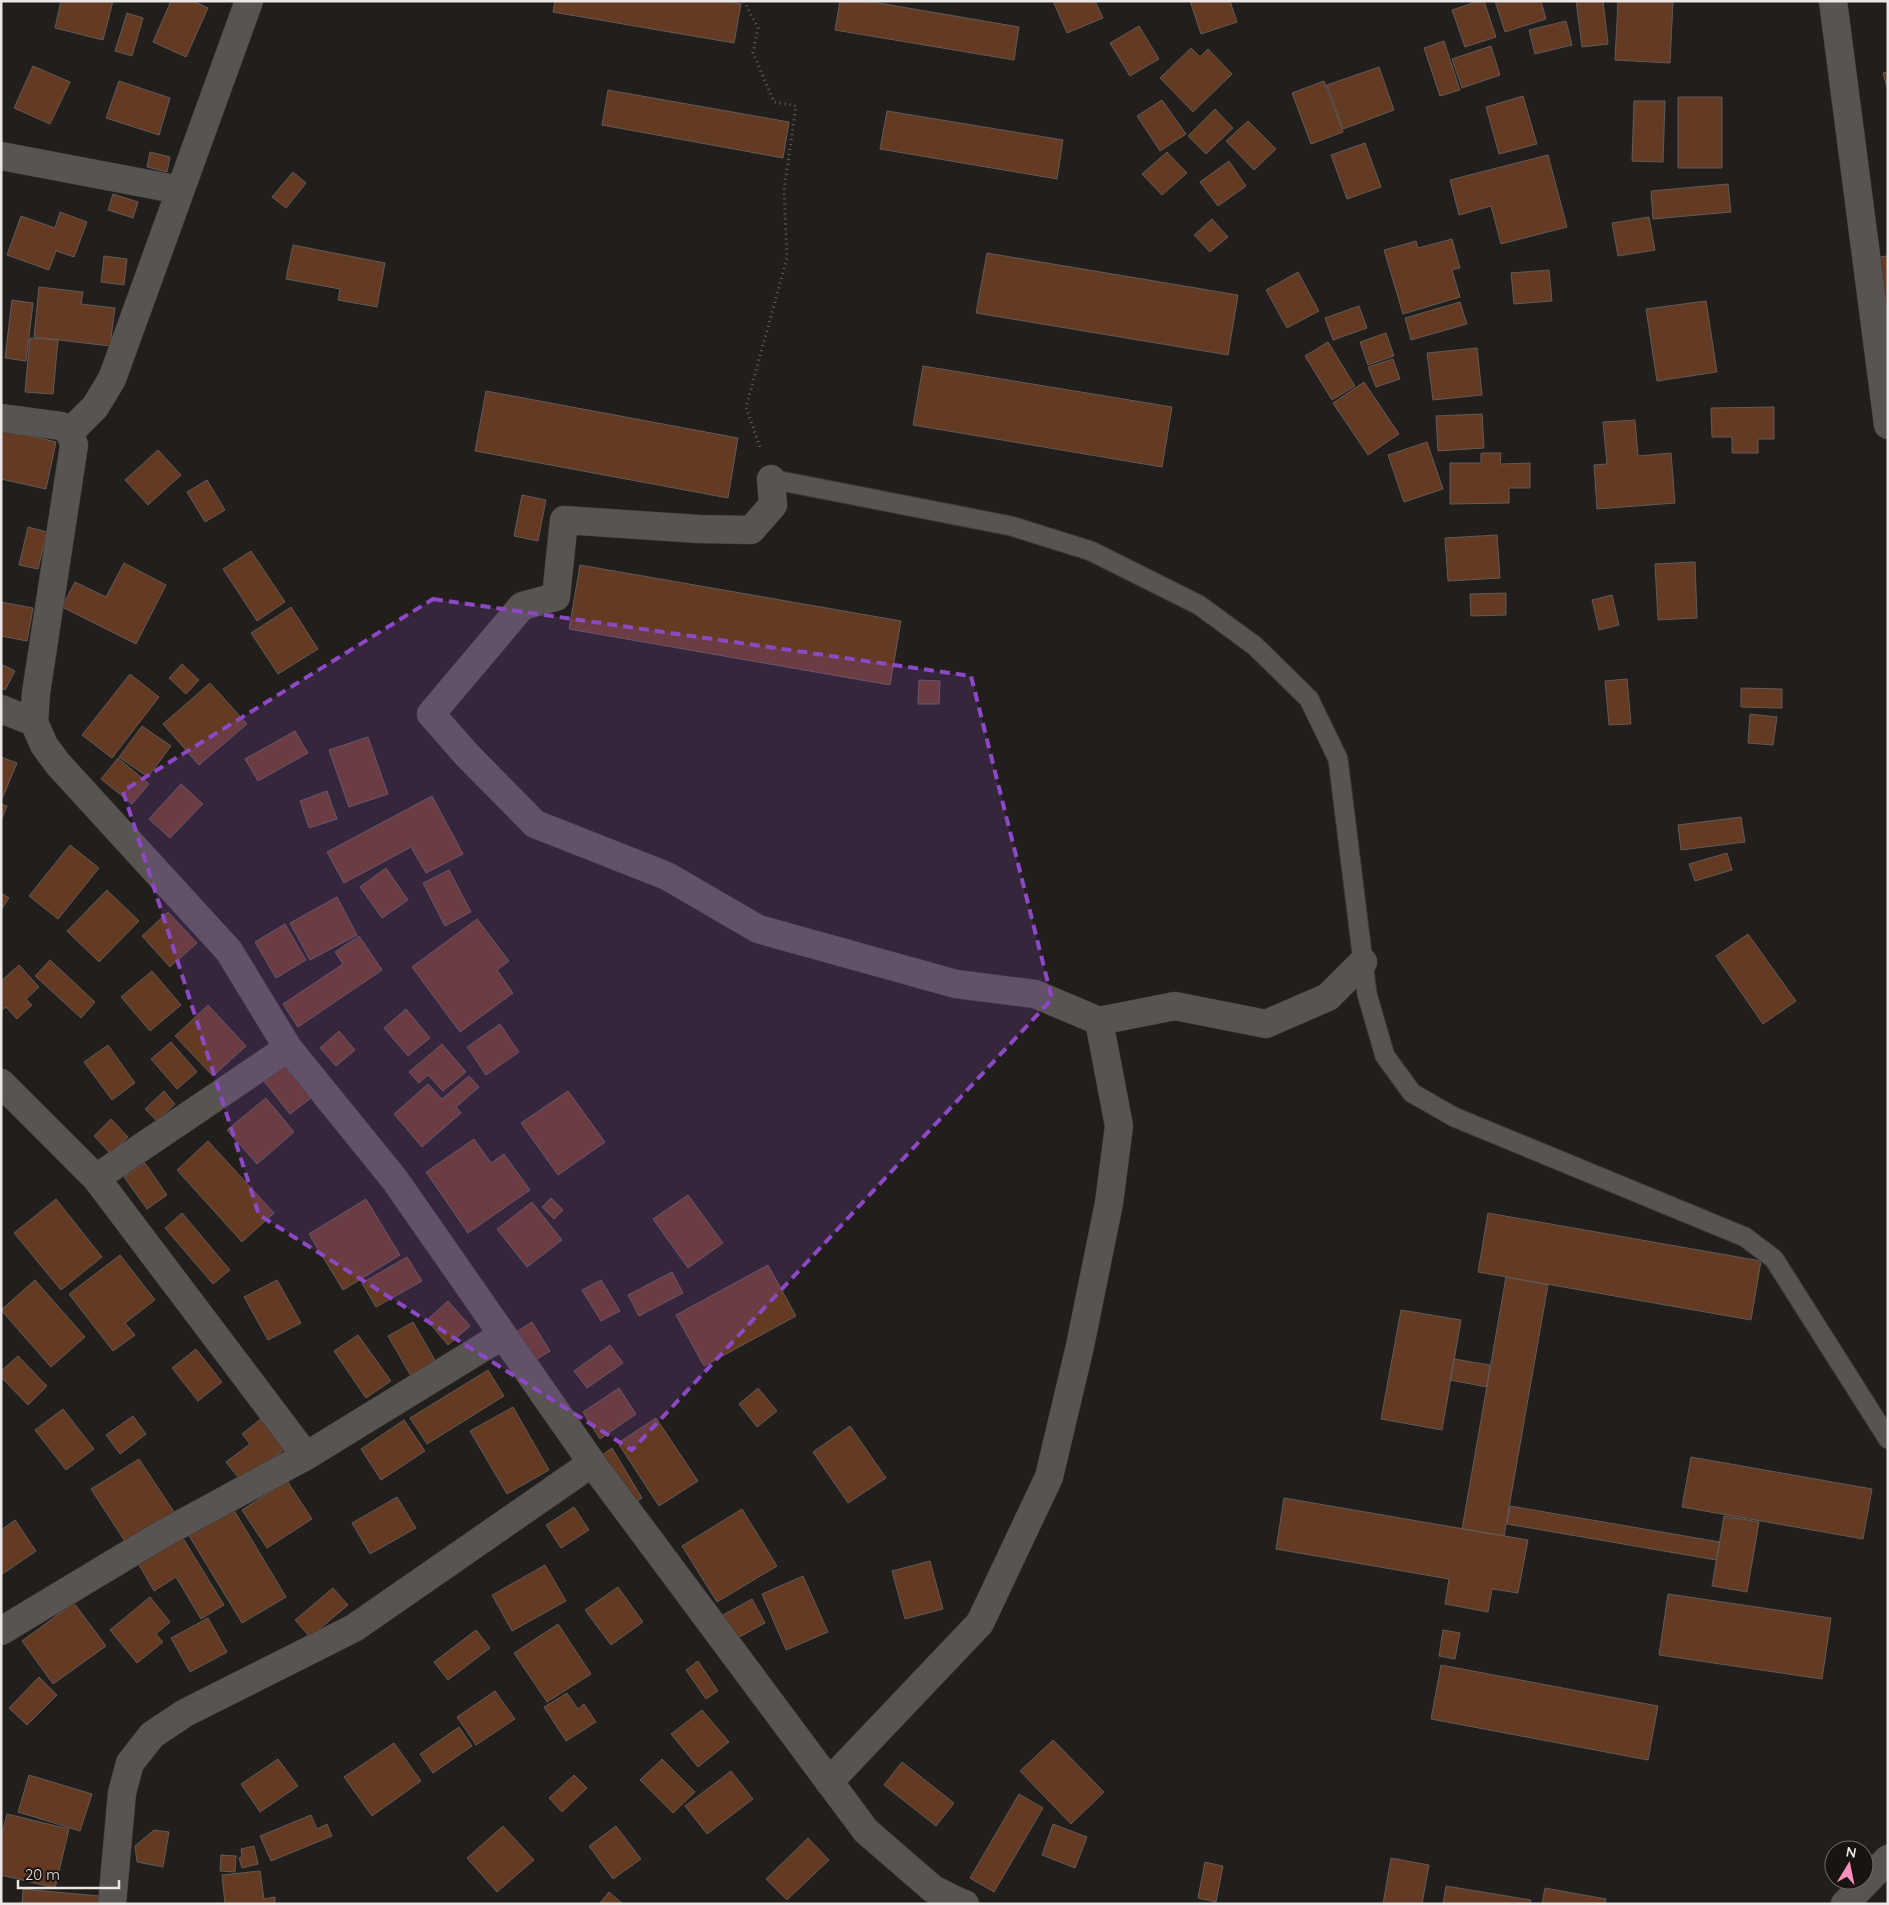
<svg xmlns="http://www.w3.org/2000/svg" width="1889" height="1905" font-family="Quicksand,sans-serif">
<rect width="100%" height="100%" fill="#211e1b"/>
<path fill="#653a23" stroke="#605b59" d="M 61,1 L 113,1 L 103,40 L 55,28 Z
M 171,1 L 193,1 L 208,8 L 186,57 L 153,42 Z
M 555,1 L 727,1 L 741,4 L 734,43 L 553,12 Z
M 840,1 L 867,1 L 1019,27 L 1014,60 L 835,30 Z
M 1053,1 L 1095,1 L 1103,18 L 1067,33 Z
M 1190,1 L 1230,1 L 1237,22 L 1201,34 Z
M 1479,1 L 1484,1 L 1496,37 L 1465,47 L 1452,10 Z
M 1495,1 L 1541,1 L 1546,19 L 1505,32 Z
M 1576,1 L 1603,1 L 1608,44 L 1582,47 Z
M 1618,1 L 1673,1 L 1670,63 L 1615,60 Z
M 127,13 L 143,18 L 132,56 L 115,51 Z
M 1566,21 L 1572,45 L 1535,54 L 1529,30 Z
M 1139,26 L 1159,59 L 1130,76 L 1110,43 Z
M 1444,41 L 1460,90 L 1440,96 L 1424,48 Z
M 1491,46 L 1500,75 L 1462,88 L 1452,59 Z
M 1191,48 L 1200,57 L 1208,49 L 1232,74 L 1193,112 L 1160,78 Z
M 33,66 L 70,82 L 50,124 L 14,108 Z
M 1379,67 L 1394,110 L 1343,129 L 1327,85 Z
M 1888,72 L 1888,91 L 1883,73 Z
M 119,81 L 170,98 L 159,135 L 106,118 Z
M 1324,81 L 1343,132 L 1311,144 L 1292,93 Z
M 608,90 L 789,122 L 783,158 L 602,125 Z
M 1523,96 L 1537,144 L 1499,154 L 1486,107 Z
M 1678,97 L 1722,97 L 1722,168 L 1678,168 Z
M 1162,100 L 1186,134 L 1160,151 L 1137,116 Z
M 1634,101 L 1665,101 L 1663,162 L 1632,161 Z
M 1215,109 L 1233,128 L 1206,154 L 1188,136 Z
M 887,111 L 1063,140 L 1057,179 L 880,149 Z
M 1248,121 L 1276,149 L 1254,170 L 1226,141 Z
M 1365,143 L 1381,187 L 1347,199 L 1331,155 Z
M 150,152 L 170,157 L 167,172 L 147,167 Z
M 1167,152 L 1187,173 L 1162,195 L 1142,174 Z
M 1548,155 L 1567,227 L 1501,244 L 1491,206 L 1459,215 L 1450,180 Z
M 1229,161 L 1246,186 L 1218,206 L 1200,182 Z
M 293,172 L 306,183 L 286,208 L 272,197 Z
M 1728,184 L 1731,212 L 1653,219 L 1651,191 Z
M 113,194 L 138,202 L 133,218 L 108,210 Z
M 60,212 L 87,222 L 74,257 L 56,251 L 49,270 L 7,255 L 21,216 L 55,228 Z
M 1649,217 L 1655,250 L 1618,256 L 1612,223 Z
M 1212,219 L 1228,237 L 1210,252 L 1194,235 Z
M 1452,239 L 1460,268 L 1452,270 L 1460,297 L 1403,314 L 1384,250 L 1416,241 L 1418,248 Z
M 293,245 L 385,263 L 377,307 L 338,300 L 340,289 L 286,279 Z
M 987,253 L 1238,295 L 1228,355 L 976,313 Z
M 104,256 L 127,259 L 124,285 L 101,282 Z
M 1888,256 L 1888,306 L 1882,307 L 1878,257 Z
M 1549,270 L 1552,301 L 1514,304 L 1511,273 Z
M 1298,272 L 1319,311 L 1287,328 L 1266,290 Z
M 39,287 L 83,292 L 81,304 L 115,308 L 110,346 L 34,337 Z
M 12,300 L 33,303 L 26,361 L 5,358 Z
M 1706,301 L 1717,372 L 1657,381 L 1646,309 Z
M 1460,302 L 1467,324 L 1411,340 L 1405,318 Z
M 1359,306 L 1367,328 L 1333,340 L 1325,318 Z
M 1386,333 L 1394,356 L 1368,365 L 1360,342 Z
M 30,338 L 58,340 L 53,394 L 25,392 Z
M 1328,342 L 1355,386 L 1332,400 L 1305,356 Z
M 1477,348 L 1482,395 L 1433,400 L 1427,353 Z
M 1393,359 L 1400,379 L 1376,387 L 1368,367 Z
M 923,366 L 1172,407 L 1162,467 L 913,425 Z
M 1364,382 L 1399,434 L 1368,455 L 1333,403 Z
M 486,391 L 738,438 L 728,498 L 475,451 Z
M 1774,407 L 1774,439 L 1758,439 L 1758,453 L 1732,453 L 1732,437 L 1712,437 L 1711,408 Z
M 1482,414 L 1484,448 L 1438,451 L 1436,416 Z
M 1635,420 L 1638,456 L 1671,453 L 1675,503 L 1597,509 L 1594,465 L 1607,464 L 1603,422 Z
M 1,429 L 56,442 L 46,489 L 1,479 Z
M 1427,442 L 1443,489 L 1404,502 L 1388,455 Z
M 158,450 L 181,475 L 148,505 L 125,480 Z
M 1481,453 L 1501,453 L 1500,464 L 1530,463 L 1530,488 L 1509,488 L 1509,503 L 1450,504 L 1450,463 L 1481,463 Z
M 207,480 L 225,510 L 205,522 L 187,492 Z
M 522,495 L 546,500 L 538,541 L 514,536 Z
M 28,527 L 47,532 L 38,569 L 19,565 Z
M 1497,535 L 1500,578 L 1448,581 L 1445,538 Z
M 251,551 L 285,602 L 257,621 L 223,569 Z
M 1695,562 L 1697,618 L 1658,620 L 1655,564 Z
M 124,563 L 166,585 L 136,644 L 62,607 L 75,582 L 106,597 Z
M 580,565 L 901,621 L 890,685 L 569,629 Z
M 1506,593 L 1506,615 L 1471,616 L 1470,594 Z
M 1612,595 L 1619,625 L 1599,630 L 1592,600 Z
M 1,602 L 33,608 L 27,641 L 1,636 Z
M 291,607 L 318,649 L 278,674 L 251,633 Z
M 1,664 L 15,671 L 5,690 L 1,688 Z
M 182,664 L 199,680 L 186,694 L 169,678 Z
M 130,674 L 159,697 L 112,758 L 82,735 Z
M 1627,679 L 1631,724 L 1609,725 L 1605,681 Z
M 919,680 L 940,681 L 939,704 L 918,704 Z
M 210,683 L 247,724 L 199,765 L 163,724 Z
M 1741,688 L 1782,689 L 1782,708 L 1741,707 Z
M 1750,714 L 1777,717 L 1773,745 L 1748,743 Z
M 142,726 L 171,746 L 148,777 L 119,757 Z
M 295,731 L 308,753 L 258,781 L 245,759 Z
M 368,737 L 388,794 L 349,807 L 329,750 Z
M 1,757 L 17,763 L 2,799 L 1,799 Z
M 118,758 L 149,784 L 132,804 L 101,779 Z
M 181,784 L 203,804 L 170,838 L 149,819 Z
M 327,791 L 337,819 L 309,828 L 300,801 Z
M 432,796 L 463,854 L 426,873 L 411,847 L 344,883 L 327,852 Z
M 1,804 L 7,806 L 1,821 Z
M 1741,817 L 1745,842 L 1681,850 L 1678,825 Z
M 70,845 L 99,868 L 58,919 L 29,896 Z
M 1727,853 L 1732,870 L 1695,881 L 1689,864 Z
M 386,868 L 408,900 L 382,918 L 360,887 Z
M 449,870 L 471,912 L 445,926 L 423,883 Z
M 107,890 L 139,921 L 99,962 L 67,931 Z
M 1,893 L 9,898 L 1,910 Z
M 337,897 L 357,935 L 310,960 L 290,923 Z
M 168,912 L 197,943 L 170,967 L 142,936 Z
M 477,919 L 509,961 L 497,970 L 513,993 L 460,1032 L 412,967 Z
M 285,924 L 306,960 L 276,978 L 255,942 Z
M 1748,934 L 1796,1001 L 1763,1024 L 1716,956 Z
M 359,936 L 382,970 L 298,1027 L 283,1004 L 343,964 L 335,952 Z
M 50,960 L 95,1002 L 81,1018 L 35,976 Z
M 19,965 L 39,987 L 26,999 L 32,1005 L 17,1019 L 6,1007 L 1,1011 L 1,981 Z
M 152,971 L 181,1005 L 150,1031 L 121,997 Z
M 208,1005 L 246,1046 L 213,1076 L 175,1036 Z
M 406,1009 L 430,1038 L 408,1056 L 384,1028 Z
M 500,1024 L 519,1052 L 486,1075 L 467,1047 Z
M 339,1031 L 355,1050 L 336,1066 L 320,1048 Z
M 171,1042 L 197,1072 L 177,1089 L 151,1059 Z
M 442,1044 L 466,1072 L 443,1091 L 428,1075 L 419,1083 L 409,1072 Z
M 108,1045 L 135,1083 L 112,1100 L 84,1062 Z
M 284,1064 L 311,1098 L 290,1114 L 263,1080 Z
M 469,1076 L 479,1087 L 456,1107 L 461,1113 L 422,1147 L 394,1114 L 428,1084 L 442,1099 Z
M 164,1091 L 175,1104 L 157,1121 L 145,1109 Z
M 568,1091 L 605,1142 L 558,1175 L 521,1123 Z
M 266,1098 L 294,1132 L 257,1164 L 227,1130 Z
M 111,1119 L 128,1137 L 110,1153 L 94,1136 Z
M 474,1139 L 491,1163 L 504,1154 L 530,1190 L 468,1233 L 426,1172 Z
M 208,1141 L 274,1213 L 242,1242 L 177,1170 Z
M 145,1163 L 167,1195 L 147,1209 L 124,1177 Z
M 688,1195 L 723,1243 L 688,1268 L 653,1219 Z
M 551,1198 L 563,1210 L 554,1219 L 542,1207 Z
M 56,1199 L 102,1257 L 61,1290 L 14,1233 Z
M 366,1199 L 400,1255 L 343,1290 L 309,1234 Z
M 532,1202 L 562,1240 L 527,1267 L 497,1229 Z
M 182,1213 L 230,1270 L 213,1284 L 165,1228 Z
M 1488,1213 L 1761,1261 L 1751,1320 L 1478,1272 Z
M 120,1255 L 155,1300 L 125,1323 L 135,1335 L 113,1351 L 69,1294 Z
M 407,1257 L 422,1281 L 376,1307 L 362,1283 Z
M 768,1265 L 796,1316 L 704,1366 L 676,1315 Z
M 672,1272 L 683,1293 L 639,1316 L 628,1295 Z
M 1506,1277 L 1548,1285 L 1504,1536 L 1462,1529 Z
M 35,1280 L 85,1337 L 51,1367 L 1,1310 Z
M 277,1280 L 301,1323 L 268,1340 L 244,1297 Z
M 601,1280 L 620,1311 L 601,1321 L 582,1290 Z
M 448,1301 L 470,1326 L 448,1345 L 427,1320 Z
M 1401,1310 L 1461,1320 L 1442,1430 L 1381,1419 Z
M 413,1322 L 436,1362 L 411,1376 L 388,1336 Z
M 532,1322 L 550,1351 L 531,1363 L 513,1334 Z
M 358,1335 L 391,1381 L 366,1398 L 334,1351 Z
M 610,1345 L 623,1363 L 587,1388 L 574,1371 Z
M 196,1349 L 222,1382 L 198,1401 L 172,1368 Z
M 18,1356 L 47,1386 L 28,1405 L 1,1377 L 1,1371 Z
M 1454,1359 L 1490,1365 L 1487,1387 L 1450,1380 Z
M 488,1370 L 504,1396 L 427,1444 L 410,1418 Z
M 619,1388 L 636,1414 L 600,1439 L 583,1412 Z
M 758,1388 L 777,1411 L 757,1427 L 739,1404 Z
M 513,1407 L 549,1470 L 507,1494 L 470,1431 Z
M 63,1409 L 94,1449 L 66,1470 L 35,1430 Z
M 133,1416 L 146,1434 L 120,1454 L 106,1435 Z
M 262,1418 L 286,1448 L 242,1482 L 226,1462 L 250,1444 L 242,1434 Z
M 656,1418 L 698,1481 L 659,1506 L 618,1443 Z
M 404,1420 L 425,1451 L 381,1480 L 361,1449 Z
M 850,1426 L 886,1478 L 848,1503 L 813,1452 Z
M 612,1448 L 642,1498 L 629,1506 L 599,1457 Z
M 1691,1457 L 1872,1489 L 1863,1539 L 1682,1507 Z
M 139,1459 L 174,1512 L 126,1543 L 91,1489 Z
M 287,1481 L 312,1519 L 267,1548 L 242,1510 Z
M 397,1497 L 416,1528 L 370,1554 L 352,1523 Z
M 1284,1498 L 1528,1540 L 1518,1593 L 1492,1589 L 1488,1612 L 1445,1604 L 1449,1579 L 1276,1549 Z
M 1510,1506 L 1720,1542 L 1716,1560 L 1507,1524 Z
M 232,1507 L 286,1597 L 242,1623 L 188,1534 Z
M 574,1507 L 589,1530 L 561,1548 L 546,1525 Z
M 742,1509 L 777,1566 L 717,1602 L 682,1546 Z
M 1724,1516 L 1759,1522 L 1747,1592 L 1712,1586 Z
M 15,1520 L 36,1551 L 1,1575 L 1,1530 Z
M 181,1535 L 224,1605 L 201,1619 L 176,1577 L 154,1591 L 137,1561 Z
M 930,1561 L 943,1609 L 905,1619 L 892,1571 Z
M 545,1565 L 566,1601 L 512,1631 L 492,1595 Z
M 803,1576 L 828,1632 L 786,1650 L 762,1594 Z
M 618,1587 L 643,1622 L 611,1645 L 585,1610 Z
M 333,1588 L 348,1605 L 310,1637 L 295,1620 Z
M 1668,1594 L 1831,1618 L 1822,1679 L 1659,1655 Z
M 150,1597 L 170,1622 L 156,1634 L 163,1642 L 137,1663 L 110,1630 Z
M 752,1599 L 765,1623 L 734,1640 L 721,1616 Z
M 74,1603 L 106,1646 L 53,1684 L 22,1641 Z
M 208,1618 L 227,1652 L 190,1672 L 171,1638 Z
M 558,1624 L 591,1674 L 547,1702 L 514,1653 Z
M 476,1630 L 490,1648 L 448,1680 L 434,1662 Z
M 1443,1630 L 1460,1633 L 1455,1659 L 1439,1656 Z
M 698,1661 L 718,1691 L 706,1699 L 686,1670 Z
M 1441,1665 L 1658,1706 L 1648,1760 L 1431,1719 Z
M 39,1677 L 57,1695 L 27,1725 L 9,1708 Z
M 495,1691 L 515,1719 L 476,1745 L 457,1717 Z
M 567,1693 L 578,1709 L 584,1704 L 596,1722 L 566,1741 L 544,1707 Z
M 702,1710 L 729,1742 L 698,1767 L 671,1734 Z
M 459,1727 L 472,1746 L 433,1773 L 420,1754 Z
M 1053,1740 L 1104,1792 L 1071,1824 L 1020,1771 Z
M 394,1743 L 421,1781 L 372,1816 L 344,1777 Z
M 278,1759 L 298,1786 L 260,1812 L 241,1784 Z
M 662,1759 L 695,1792 L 673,1813 L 640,1780 Z
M 902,1762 L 954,1803 L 936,1826 L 884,1785 Z
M 731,1771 L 753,1799 L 707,1834 L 685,1806 Z
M 29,1775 L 92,1794 L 80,1831 L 18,1812 Z
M 574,1775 L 587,1788 L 562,1812 L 549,1798 Z
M 1019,1794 L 1043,1808 L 994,1892 L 970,1878 Z
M 7,1814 L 69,1829 L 55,1888 L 1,1875 L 1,1838 Z
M 311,1815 L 317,1829 L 327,1824 L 332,1836 L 271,1861 L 260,1836 Z
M 1053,1824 L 1087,1837 L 1075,1868 L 1042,1855 Z
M 503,1826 L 534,1860 L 497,1892 L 467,1858 Z
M 616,1826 L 641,1859 L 613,1879 L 589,1846 Z
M 154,1830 L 169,1832 L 163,1867 L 137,1862 L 135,1846 Z
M 808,1838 L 829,1860 L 787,1900 L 766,1879 Z
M 254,1846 L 258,1864 L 242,1868 L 239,1858 L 242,1856 L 241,1849 Z
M 221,1855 L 236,1856 L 235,1872 L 220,1871 Z
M 1391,1858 L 1429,1865 L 1422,1904 L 1383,1904 Z
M 1205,1862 L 1223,1866 L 1216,1902 L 1198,1898 Z
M 260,1871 L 264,1899 L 275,1897 L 275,1904 L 225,1904 L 222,1875 Z
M 1446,1886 L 1531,1900 L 1530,1904 L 1443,1904 Z
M 1545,1888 L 1606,1899 L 1605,1904 L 1542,1904 Z
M 23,1889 L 99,1896 L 98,1904 L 22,1904 Z
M 609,1892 L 623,1904 L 599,1904 Z"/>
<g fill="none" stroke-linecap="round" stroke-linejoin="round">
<defs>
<path id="service" d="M 771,479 L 1011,526 L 1091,551 L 1199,605 L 1255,646 L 1309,699 L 1338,759 L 1367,994 L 1385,1056 L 1412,1093 L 1454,1117 L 1745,1237 L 1774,1259 L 1888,1439"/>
<path id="minor" d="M 1,156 L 180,190
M 1,418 L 61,426 L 70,432 L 74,445 L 36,693 L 34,722 L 44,745 L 58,764 L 229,951 L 288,1048 L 395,1180 L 592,1463 L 866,1831 L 933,1889 L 959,1902 L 965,1904
M 70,432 L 95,407 L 112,379 L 249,1
M 771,479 L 773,505 L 751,530 L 698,529 L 564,520 L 556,597 L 522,606 L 431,714 L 467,755 L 535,824 L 667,876 L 758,929 L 956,984 L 1035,994 L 1099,1021
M 1,709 L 34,722
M 1,1083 L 96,1178 L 306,1456
M 96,1178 L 288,1048
M 1,1631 L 159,1536 L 306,1456 L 503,1335
M 829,1782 L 980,1623 L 1049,1477 L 1080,1346 L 1109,1203 L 1119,1126 L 1099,1021 L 1175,1006 L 1266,1024 L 1328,997 L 1363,962
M 112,1904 L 122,1793 L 130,1763 L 152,1735 L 185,1713 L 354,1628 L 592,1463
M 1845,1904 L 1888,1859"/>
<path id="tertiary" d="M 1833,1 L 1888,425"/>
</defs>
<use href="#service" stroke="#3c3937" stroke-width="21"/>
<use href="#minor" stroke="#3c3937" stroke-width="29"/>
<use href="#tertiary" stroke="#3c3937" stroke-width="29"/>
<path stroke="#63605e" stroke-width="3" stroke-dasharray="1 4" stroke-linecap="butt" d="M 744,1 L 758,28 L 753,53 L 774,102 L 796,106 L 784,190 L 787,258 L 746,407 L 761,450"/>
<use href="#service" stroke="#595452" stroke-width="19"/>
<use href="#minor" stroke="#595452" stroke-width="28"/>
<use href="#tertiary" stroke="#595452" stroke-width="28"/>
</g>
<path fill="#8c48c5" fill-opacity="0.2" stroke="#8c48c5" stroke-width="4" stroke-dasharray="10 6" stroke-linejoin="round" d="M 433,599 L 971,676 L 1052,999 L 632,1450 L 259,1215 L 123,791 Z"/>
<rect width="1889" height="1905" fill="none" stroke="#eae7e6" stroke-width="5"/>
<g transform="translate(1849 1865) rotate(10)"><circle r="24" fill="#181412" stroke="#6c6867"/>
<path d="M0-4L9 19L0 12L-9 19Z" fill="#fe8ebd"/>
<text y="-8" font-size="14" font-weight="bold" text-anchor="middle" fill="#eae7e6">N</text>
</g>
<path d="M18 1880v8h101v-8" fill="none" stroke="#eae7e6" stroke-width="2.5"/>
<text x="25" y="1880" font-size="15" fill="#eae7e6" stroke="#181412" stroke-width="4" paint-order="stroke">20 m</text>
</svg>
